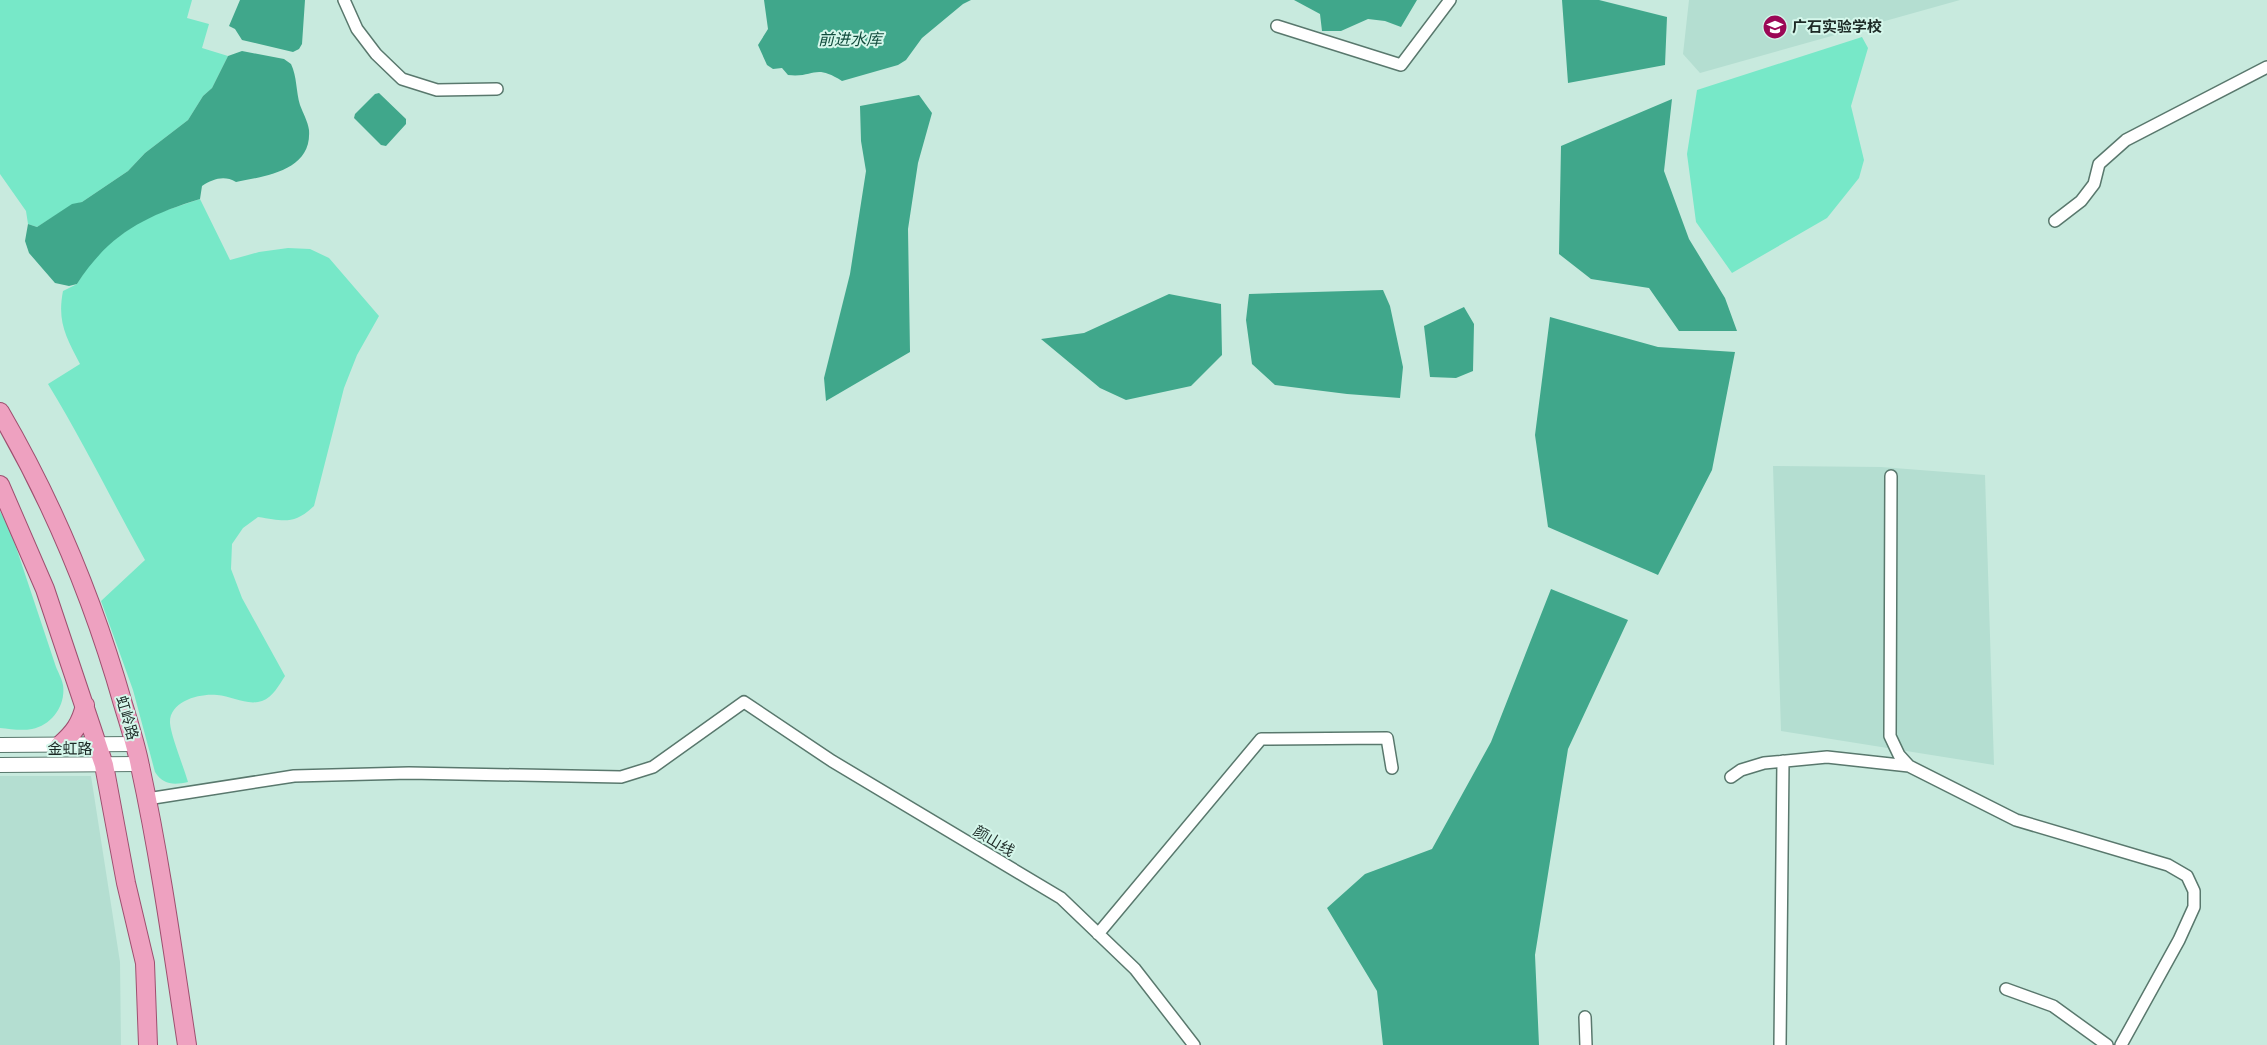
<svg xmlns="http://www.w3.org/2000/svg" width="2267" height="1045" font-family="'Archivo Narrow','Noto Sans SC',sans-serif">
<rect width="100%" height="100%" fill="#c8eade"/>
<path fill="#b4ded1" d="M 1689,0 L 1960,0 L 1700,73 L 1683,54 Z
M 1773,466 L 1881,467 L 1985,475 L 1994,765 L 1781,731 Z
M 0,776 L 91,776 L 120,962 L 121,1045 L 0,1045 Z"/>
<path fill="#77e8c8" d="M 0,0 L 192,0 L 187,18 L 209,24 L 202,48 L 228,56 L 212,88 L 203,96 L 188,120 L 145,153 L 128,171 L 82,202 L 72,205 L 37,227 L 28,224 L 26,211 L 0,174 Z
M 1862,37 L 1868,48 L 1851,106 L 1864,160 L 1859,178 L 1827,218 L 1732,273 L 1696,222 L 1687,154 L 1697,90 Z
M 200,199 L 230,260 L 259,252 L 288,248 L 310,249 L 329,258 L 379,316 L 357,355 L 344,388 L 314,506 C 294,525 284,521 258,517 L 243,528 L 232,544 L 231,569 L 242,598 L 285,676 C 279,685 273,697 262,701 C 247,706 232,696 217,695 C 200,693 169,701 170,723 C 171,736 184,768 188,782 C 174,785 163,785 155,772 L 133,690 L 101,601 L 145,560 C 112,501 83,441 48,384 L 80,364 C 66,337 57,322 63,291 L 77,284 L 91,261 L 107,245 L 136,224 L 161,212 Z
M 0,511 L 11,532 L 56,667 C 58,672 62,679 63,685 C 66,705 52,725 32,729 C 22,731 10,729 0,728 Z"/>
<path fill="#40a78b" d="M 240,0 L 305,0 L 302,44 L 299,49 L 293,52 L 242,40 L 235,29 L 229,26 Z
M 764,0 L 971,0 L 963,4 L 922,38 L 906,60 L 898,65 L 842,81 C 814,63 815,78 788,75 L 782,68 L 773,69 L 767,65 L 758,45 L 768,29 Z
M 1294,0 L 1417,0 L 1401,27 L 1385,21 L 1368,19 L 1341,31 L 1322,31 L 1320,14 Z
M 1562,0 L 1599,0 L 1667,17 L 1665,65 L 1568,83 Z
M 242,51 L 284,59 L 291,64 C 297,76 296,92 300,105 C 303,113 308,122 309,130 C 312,171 265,176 236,182 C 224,175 213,179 202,186 L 200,199 C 145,216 109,234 77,284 L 69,286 L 55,283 L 29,253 L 25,241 L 28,224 L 37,227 L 72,204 L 82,202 L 128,171 L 145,153 L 188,120 L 203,96 L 212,88 L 228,56 Z
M 379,93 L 406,119 L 406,124 L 386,146 L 381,145 L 354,118 L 355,114 L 375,94 Z
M 919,95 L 932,113 L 918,163 L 908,229 L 910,352 L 826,401 L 824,378 L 850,274 L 866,171 L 861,141 L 860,106 Z
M 1672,99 L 1664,171 L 1689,239 L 1725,298 L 1737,331 L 1679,331 L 1649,288 L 1591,279 L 1559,254 L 1561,146 Z
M 1383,290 L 1390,306 L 1403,367 L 1400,398 L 1347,394 L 1275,385 L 1252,364 L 1246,320 L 1249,294 Z
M 1169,294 L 1221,304 L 1222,355 L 1191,386 L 1126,400 L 1100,388 L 1041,339 L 1084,333 Z
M 1464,307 L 1474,324 L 1473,371 L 1456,378 L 1430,377 L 1424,326 Z
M 1550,317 L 1658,347 L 1735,352 L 1712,470 L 1658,575 L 1548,527 L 1535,435 Z
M 1551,589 L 1628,620 L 1568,749 L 1535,955 L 1539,1045 L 1383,1045 L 1377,991 L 1327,908 L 1365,874 L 1432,849 L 1491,742 Z"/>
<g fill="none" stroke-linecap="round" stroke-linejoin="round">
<defs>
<path id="minor" d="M 344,0 L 357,29 L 376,54 L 402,79 L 437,90 L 497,89
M 1277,26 L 1401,65 L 1450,0
M 2055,221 L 2081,201 L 2094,184 L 2099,164 L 2126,140 L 2267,67
M 1891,476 L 1890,736 L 1899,755 L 1909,766
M 1731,777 L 1741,770 L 1764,763 L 1827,757 L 1909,766 L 2016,820 L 2168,865 L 2187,876 L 2194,891 L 2194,907 L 2179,940 L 2121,1045
M 147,799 L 294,776 L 409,773 L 621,777 L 653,767 L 744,702 L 832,761 L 1061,898 L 1135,969 L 1194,1045
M 1098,934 L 1261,739 L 1387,738 L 1392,768
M 2006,989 L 2053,1006 L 2107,1045
M 1585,1017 L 1586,1045
M 1780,1045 L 1783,761"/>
<path id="tertiary" d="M 0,745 L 135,744
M 0,765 L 140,764"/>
<path id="primary" d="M 0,412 C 53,503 94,602 123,704 C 129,724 136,745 140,766 C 160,858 173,952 187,1045
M 0,485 L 45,589 L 104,765 L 126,883 L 145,963 L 148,1045
M 60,745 C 74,733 81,723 85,705"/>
</defs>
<use href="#minor" stroke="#59786d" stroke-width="14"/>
<use href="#tertiary" stroke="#59786d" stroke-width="16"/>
<use href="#primary" stroke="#9e4f6f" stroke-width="20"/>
<use href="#minor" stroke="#fff" stroke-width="11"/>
<use href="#tertiary" stroke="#fff" stroke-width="14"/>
<use href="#primary" stroke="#eea1c0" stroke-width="18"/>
</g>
<defs>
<symbol id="school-disc" viewBox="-11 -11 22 22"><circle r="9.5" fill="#9b0856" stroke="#d5f7eb"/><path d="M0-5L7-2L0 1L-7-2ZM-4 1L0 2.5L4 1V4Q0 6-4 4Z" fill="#fff"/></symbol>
</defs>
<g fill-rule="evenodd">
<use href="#school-disc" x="1761" y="13" width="28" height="28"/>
</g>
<g text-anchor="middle" stroke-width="4" stroke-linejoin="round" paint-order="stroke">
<g font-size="15" font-weight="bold" fill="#1d2a26" stroke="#d5f7eb" text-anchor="start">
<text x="1792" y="32">广石实验学校</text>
</g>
<g font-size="15" fill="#1d2a26" stroke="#d5f7eb">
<text transform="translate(127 718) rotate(74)" y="5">虹岭路</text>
<text x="70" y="754">金虹路</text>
<text transform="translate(994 841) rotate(31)" y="5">颜山线</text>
</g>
<g font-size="16" font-style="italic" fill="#114b3c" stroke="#d5f7eb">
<text x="850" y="45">前进水库</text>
</g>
</g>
</svg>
